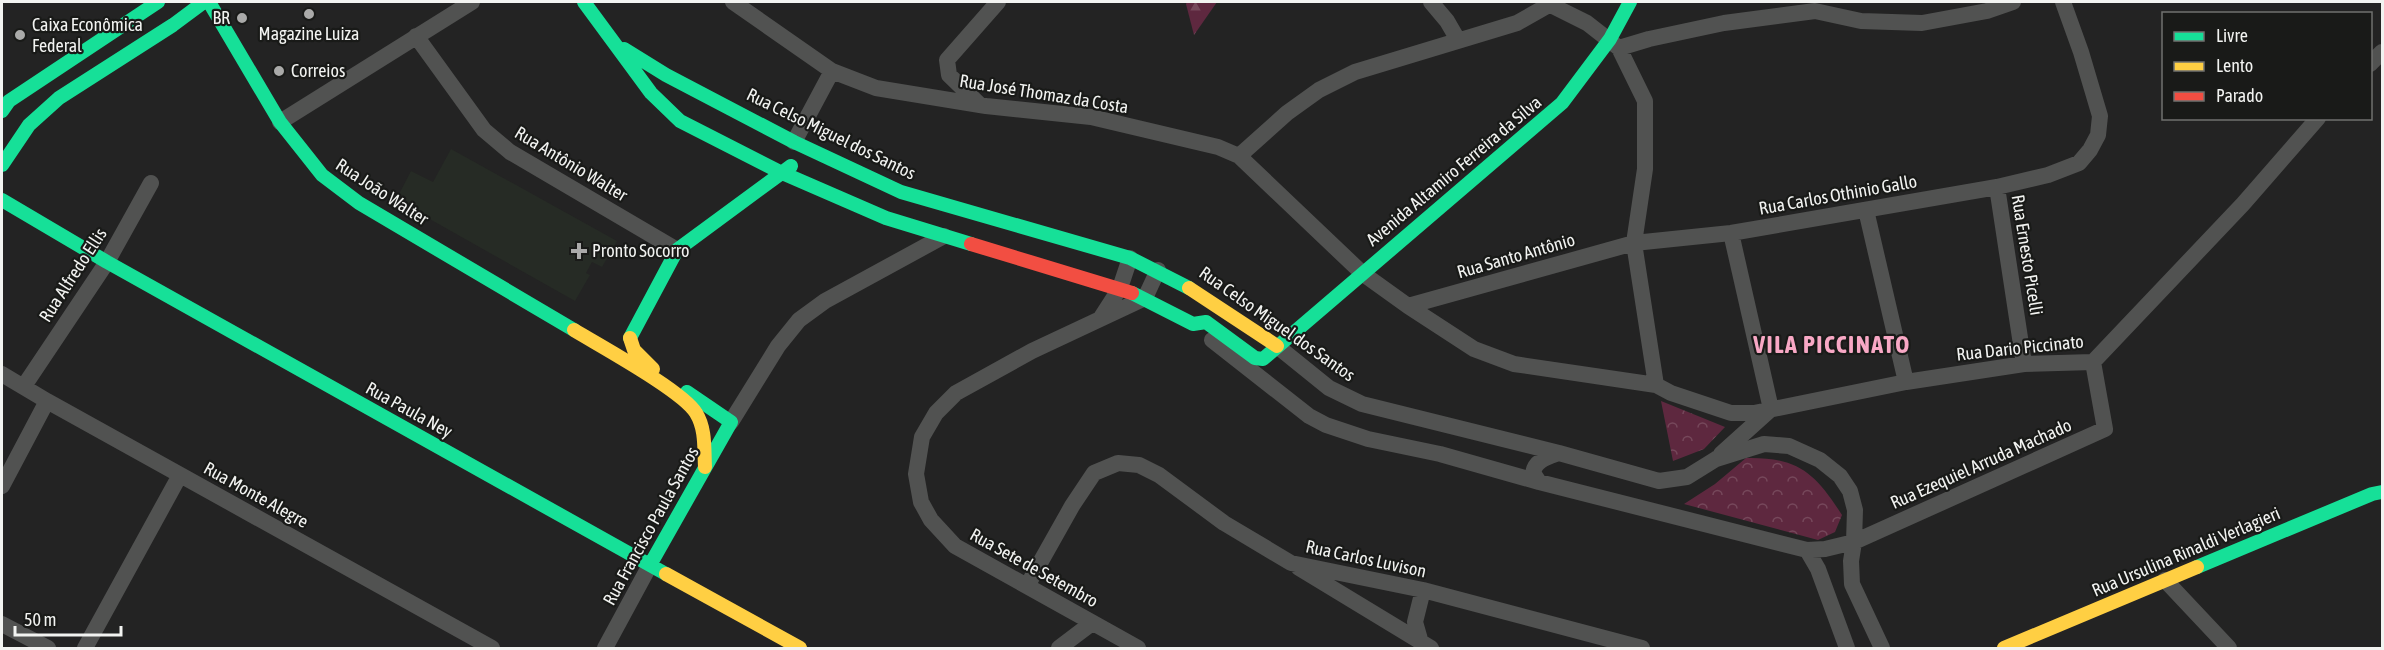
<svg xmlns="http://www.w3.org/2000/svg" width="2384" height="650" font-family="'Asap Condensed',sans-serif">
<defs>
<pattern id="forest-firs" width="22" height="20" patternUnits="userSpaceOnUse" patternTransform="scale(1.5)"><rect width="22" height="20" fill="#5e283f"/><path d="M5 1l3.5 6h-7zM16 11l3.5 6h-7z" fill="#76485b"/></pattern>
<pattern id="park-crowns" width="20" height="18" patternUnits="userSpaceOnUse" patternTransform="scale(1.5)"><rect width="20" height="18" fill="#5e283f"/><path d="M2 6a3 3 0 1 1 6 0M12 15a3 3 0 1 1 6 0" fill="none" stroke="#76485b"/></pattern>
</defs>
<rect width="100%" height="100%" fill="#232323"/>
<path fill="#262b25" d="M 451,149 L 617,241 L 602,267 L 592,262 L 586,273 L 590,275 L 575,301 L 396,200 L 411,171 L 433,182 Z"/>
<path fill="url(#forest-firs)" d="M 1187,2 L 1217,2 L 1194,35 L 1186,4 Z"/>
<path fill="url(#park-crowns)" d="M 1661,401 L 1725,427 L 1704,449 L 1673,461 Z
M 1746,458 C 1798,457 1815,473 1842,515 L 1835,532 L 1818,540 L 1684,504 L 1715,484 Z"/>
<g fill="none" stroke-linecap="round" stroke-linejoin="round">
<path stroke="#515251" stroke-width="16" d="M 733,2 L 832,71 L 876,88 L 986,106 L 1091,117 L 1218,147 L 1239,156 L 1287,113 L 1319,90 L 1355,72 L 1517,23 L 1554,2
M 1431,2 L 1447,21 L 1458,40
M 1551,5 L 1587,23 L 1619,48 L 1645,101 L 1645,169 L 1634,243 L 1656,385
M 416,36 L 484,130 L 510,152 L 677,250
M 1619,48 L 1649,39 L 1724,23 L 1815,11 L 1861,21 L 1922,23 L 1987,11 L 2013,2
M 2370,64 L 2382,52
M 980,105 L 949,75 L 947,60 L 998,2
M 280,122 L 472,2
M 794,142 L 832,71
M 1239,156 L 1362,273 L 1408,306 L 1474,349 L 1514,364 L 1656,385 L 1671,393 L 1731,413 L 1754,413 L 1906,382 L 2024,364 L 2093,362 L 2243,204 L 2318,118
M 1997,187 L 2024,364
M 1866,210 L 1906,382
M 1731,233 L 1771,409
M 1408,306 L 1634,243 L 1731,233 L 1997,187 L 2048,175 L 2079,163 L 2090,150 L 2098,135 L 2100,116 L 2081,52 L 2063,2
M 1100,319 L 1120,288 L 1130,258
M 1212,340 L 1309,416 L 1326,425 L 1368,439 L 1440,454 L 1539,482 L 1807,550 L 1825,549 L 1854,542 L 2105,429 L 2093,362
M 1277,346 L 1329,388 L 1362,404 L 1559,453 L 1659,481 L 1687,477 L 1716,459 L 1764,444 L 1789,446 L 1820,460 L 1840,476 L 1850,491 L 1855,510 L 1854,542 L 1851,561 L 1852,584 L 1882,648
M 2,374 L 47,401 L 492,648
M 24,386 L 107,262 L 151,183
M 731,422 L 778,346 L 799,320 L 825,301 L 944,236
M 1721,454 L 1771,409
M 1539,482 L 1533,473 C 1535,460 1548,457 1559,453
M 2,486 L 47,401
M 1807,550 L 1818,569 L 1847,648
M 1299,568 L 1431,648
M 2165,580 L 2229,648
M 1027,586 L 1072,506 L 1094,473 L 1118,463 L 1139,465 L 1159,475 L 1224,523 L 1291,563 L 1423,590 L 1642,648
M 2,624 L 48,648
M 1421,643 L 1415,622 L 1423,590
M 85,648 L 180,475
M 605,648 L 650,565
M 1059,648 L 1092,623
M 1138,648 L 955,546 L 931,520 L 921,502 L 916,474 L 922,437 L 936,413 L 956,393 L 1032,351 L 1145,298 L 1158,270"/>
<path stroke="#16e098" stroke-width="14" d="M 209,2 L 280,122 L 322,175 L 359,203 L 574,330
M 584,2 L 651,93 L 680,121 L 780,172 L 886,218 L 971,244
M 624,49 L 666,75 L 794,142 L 901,192 L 1130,258 L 1189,288
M 2,111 L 9,101 L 158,2
M 2,165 L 29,125 L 59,98 L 173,25 L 204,2
M 2,200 L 107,262 L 666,574
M 1132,293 L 1193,324 L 1206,322 L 1255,358 L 1263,359 L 1562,103 L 1610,39 L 1630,2
M 630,338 L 677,250 L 791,166
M 650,565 L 731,422 L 687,392
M 2197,567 L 2372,494 L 2382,492"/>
<path stroke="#ffcf43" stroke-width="14" d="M 1189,288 L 1277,346
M 574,330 C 600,346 683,391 696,413 C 706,429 704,449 705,467
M 630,338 L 634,350 L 653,369
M 666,574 L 800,648
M 2004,648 L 2197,567"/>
<path stroke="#f24e42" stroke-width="14" d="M 971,244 L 1132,293"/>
</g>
<g fill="#aaaaa9" stroke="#191a18" stroke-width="2">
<circle cx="309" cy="14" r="6"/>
<circle cx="242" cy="18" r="6"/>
<circle cx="20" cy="35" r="6"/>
<circle cx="279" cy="71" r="6"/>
<path d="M576 242h6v6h6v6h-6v6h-6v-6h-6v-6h6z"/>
</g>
<g text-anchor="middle" stroke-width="4.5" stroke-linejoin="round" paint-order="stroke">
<g font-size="18" fill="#f2f3f1" stroke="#191a18" text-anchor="start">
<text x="230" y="24" text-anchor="end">BR</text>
<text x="32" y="31">Caixa Econômica<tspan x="32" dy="21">Federal</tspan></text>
<text x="309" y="40" text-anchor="middle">Magazine Luiza</text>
<text x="291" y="77">Correios</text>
<text x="592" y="257">Pronto Socorro</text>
</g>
<g font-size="18" fill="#f2f3f1" stroke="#191a18">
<text transform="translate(1044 94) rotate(9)" y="6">Rua José Thomaz da Costa</text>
<text transform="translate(831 134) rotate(26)" y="6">Rua Celso Miguel dos Santos</text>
<text transform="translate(571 164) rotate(31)" y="6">Rua Antônio Walter</text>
<text transform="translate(1454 171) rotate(-40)" y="6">Avenida Altamiro Ferreira da Silva</text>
<text transform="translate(382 192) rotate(33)" y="6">Rua João Walter</text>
<text transform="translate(1838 195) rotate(-10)" y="6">Rua Carlos Othinio Gallo</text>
<text transform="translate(2027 255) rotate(81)" y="6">Rua Ernesto Picelli</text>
<text transform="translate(1516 256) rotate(-16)" y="6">Rua Santo Antônio</text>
<text transform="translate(73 275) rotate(-57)" y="6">Rua Alfredo Ellis</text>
<text transform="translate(1277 324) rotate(35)" y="6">Rua Celso Miguel dos Santos</text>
<text transform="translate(2020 348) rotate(-6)" y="6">Rua Dario Piccinato</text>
<text transform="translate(409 410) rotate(29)" y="6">Rua Paula Ney</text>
<text transform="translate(1981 464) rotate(-24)" y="6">Rua Ezequiel Arruda Machado</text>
<text transform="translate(256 495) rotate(29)" y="6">Rua Monte Alegre</text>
<text transform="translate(651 526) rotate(-61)" y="6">Rua Francisco Paula Santos</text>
<text transform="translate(2186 552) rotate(-23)" y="6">Rua Ursulina Rinaldi Verlagieri</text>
<text transform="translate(1366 559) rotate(12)" y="6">Rua Carlos Luvison</text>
<text transform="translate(1034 568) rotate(29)" y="6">Rua Sete de Setembro</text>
</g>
<g font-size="24" font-weight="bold" letter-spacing="1.5" fill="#f8a8c5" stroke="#191a18">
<text x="1832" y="353">VILA PICCINATO</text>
</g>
</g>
<rect width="2384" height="650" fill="none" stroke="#f2f3f1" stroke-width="6"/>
<rect x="2162" y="12" width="210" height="108" fill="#191a18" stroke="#70716f" stroke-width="1.5"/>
<rect x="2174" y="32" width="30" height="9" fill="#16e098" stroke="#70716f" stroke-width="1.5"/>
<text x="2216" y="42" font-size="18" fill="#f2f3f1">Livre</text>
<rect x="2174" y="62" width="30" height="9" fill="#ffcf43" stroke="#70716f" stroke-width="1.5"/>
<text x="2216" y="72" font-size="18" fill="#f2f3f1">Lento</text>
<rect x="2174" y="92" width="30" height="9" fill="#f24e42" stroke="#70716f" stroke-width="1.5"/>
<text x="2216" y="102" font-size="18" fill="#f2f3f1">Parado</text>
<path d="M15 626v9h106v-9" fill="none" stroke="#f2f3f1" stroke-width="3"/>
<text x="24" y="626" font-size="18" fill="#f2f3f1" stroke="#191a18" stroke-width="4.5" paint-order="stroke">50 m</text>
</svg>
